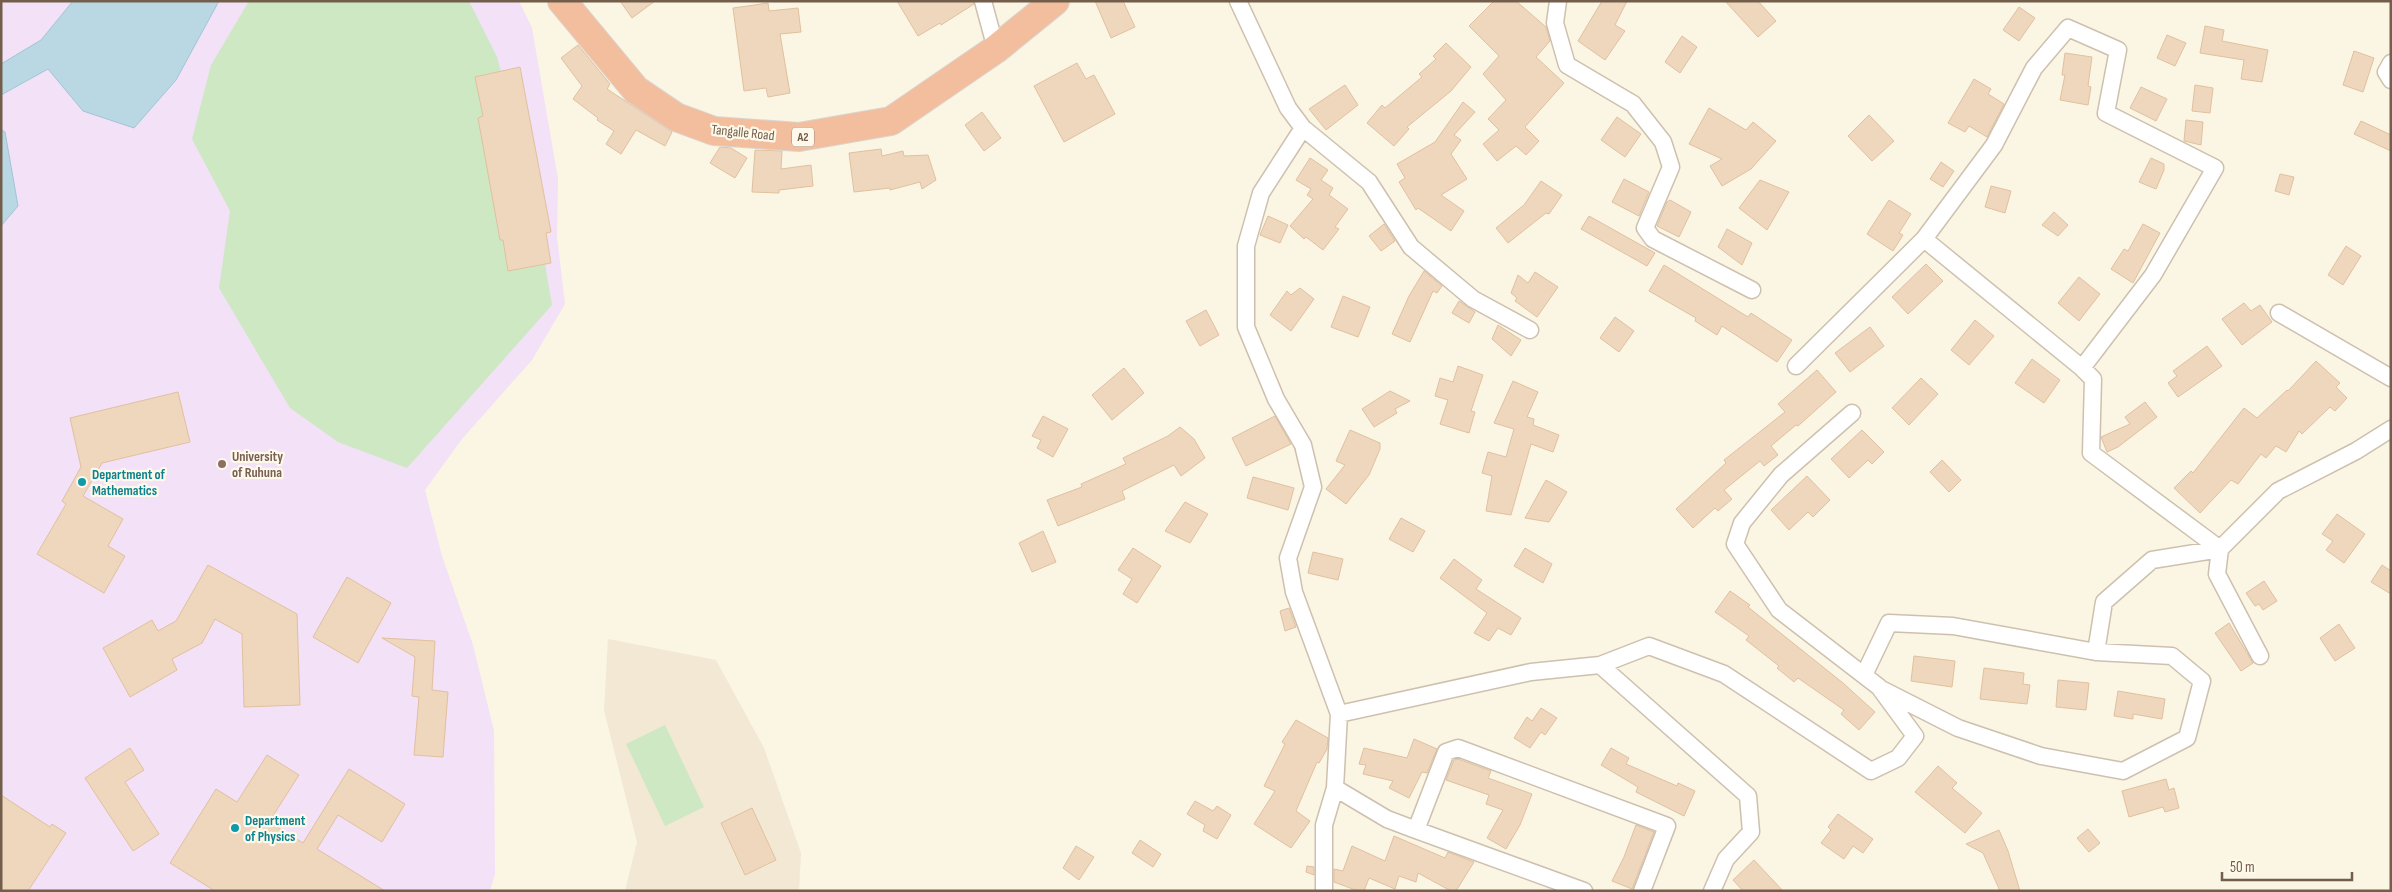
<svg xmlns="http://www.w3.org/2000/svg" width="2392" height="892" font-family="'Sofia Sans Condensed',sans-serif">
<rect width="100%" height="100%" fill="#fbf5e4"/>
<path fill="#f2e8d3" d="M 608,639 L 716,660 L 764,748 L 801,853 L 799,891 L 625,891 L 637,842 L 604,710 Z"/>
<path fill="#f2e1f7" d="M 1,1 L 519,1 L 532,28 L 558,179 L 557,237 L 565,304 L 532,360 L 462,439 L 425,490 L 442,556 L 473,645 L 494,731 L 495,874 L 490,891 L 1,891 Z"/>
<path fill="#cde8c3" d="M 249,1 L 469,1 L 497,57 L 533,195 L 552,305 L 407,468 L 338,442 L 290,408 L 219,288 L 230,211 L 192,139 L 211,65 Z
M 665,725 L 704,807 L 665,826 L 626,744 Z"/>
<path fill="#b9d8e3" stroke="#a0c6d5" d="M 73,1 L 219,1 L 176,80 L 134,128 L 83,111 L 48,69 L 1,95 L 1,64 L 41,40 Z
M 1,129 L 5,132 L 18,206 L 1,226 Z"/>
<path fill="#efd7bd" stroke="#e1c09e" d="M 620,1 L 655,1 L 632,18 Z
M 897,1 L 973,1 L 974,4 L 941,25 L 940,23 L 918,36 Z
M 1095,1 L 1123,1 L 1135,27 L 1111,38 Z
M 1494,1 L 1516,1 L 1546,27 L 1550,41 L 1536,57 L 1564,83 L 1525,127 L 1539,141 L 1526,155 L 1516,146 L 1497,161 L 1483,144 L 1499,130 L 1488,119 L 1506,100 L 1483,74 L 1499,56 L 1469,26 Z
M 1602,1 L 1627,1 L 1615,25 L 1625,31 L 1605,60 L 1578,41 Z
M 1725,1 L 1758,1 L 1776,21 L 1758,37 Z
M 768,3 L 769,11 L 798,8 L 801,32 L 780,34 L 790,93 L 768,97 L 766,88 L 744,91 L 733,8 Z
M 2019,7 L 2035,18 L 2019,41 L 2003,30 Z
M 2205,26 L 2224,30 L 2222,41 L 2268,50 L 2262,82 L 2241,79 L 2244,60 L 2200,53 Z
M 2167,35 L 2186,43 L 2175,66 L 2157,58 Z
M 1682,36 L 1697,47 L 1680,73 L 1665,62 Z
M 1446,43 L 1471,67 L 1451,91 L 1407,127 L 1409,129 L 1394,146 L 1367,123 L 1382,105 L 1385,108 L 1422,77 L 1419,74 L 1436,59 L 1433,56 Z
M 578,45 L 610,84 L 607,89 L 672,132 L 665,146 L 636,130 L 621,154 L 606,144 L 614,131 L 597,120 L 598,118 L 573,99 L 582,86 L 561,58 Z
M 2354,51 L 2374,58 L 2363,92 L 2343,85 Z
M 2065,53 L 2092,57 L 2088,86 L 2091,87 L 2088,105 L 2060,100 L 2065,75 L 2062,75 Z
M 1077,63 L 1086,79 L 1094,75 L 1115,114 L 1064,142 L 1034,86 Z
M 520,67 L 551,232 L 546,233 L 551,263 L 508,271 L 503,240 L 500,240 L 478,118 L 483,116 L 475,77 Z
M 1974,79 L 1991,89 L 1988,94 L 2004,104 L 1987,137 L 1969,126 L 1965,132 L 1948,123 Z
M 1345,85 L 1358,105 L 1326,130 L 1309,109 Z
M 2195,85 L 2213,88 L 2210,113 L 2192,111 Z
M 2141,87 L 2167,99 L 2156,121 L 2130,108 Z
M 1463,102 L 1475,112 L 1454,135 L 1461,140 L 1451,154 L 1467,179 L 1441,195 L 1464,211 L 1451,231 L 1418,208 L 1416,210 L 1399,182 L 1405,178 L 1397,164 L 1435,142 Z
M 1709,108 L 1746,130 L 1753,122 L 1776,141 L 1751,169 L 1722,186 L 1710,166 L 1722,159 L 1689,144 Z
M 982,112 L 1001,138 L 984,151 L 965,125 Z
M 1869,115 L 1894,141 L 1872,161 L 1848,136 Z
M 1617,117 L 1641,134 L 1625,157 L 1601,140 Z
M 2186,120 L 2203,122 L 2201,145 L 2184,141 Z
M 2361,121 L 2391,135 L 2391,151 L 2354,134 Z
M 720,147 L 731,148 L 747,158 L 735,178 L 710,163 Z
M 881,149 L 882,156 L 903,151 L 904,156 L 928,155 L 936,180 L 922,189 L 920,182 L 890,190 L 890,188 L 854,192 L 849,153 Z
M 755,150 L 782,151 L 781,169 L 811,165 L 813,186 L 779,190 L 779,193 L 752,192 Z
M 1310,158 L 1328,170 L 1321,180 L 1333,188 L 1329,195 L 1348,209 L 1335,227 L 1339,229 L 1323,250 L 1306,237 L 1304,239 L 1290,226 L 1313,199 L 1307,195 L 1311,189 L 1296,180 Z
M 2151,158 L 2164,164 L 2164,170 L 2156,189 L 2139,182 Z
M 1941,162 L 1954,171 L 1943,187 L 1930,179 Z
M 2280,174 L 2294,177 L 2289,195 L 2275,191 Z
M 1624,179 L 1649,192 L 1639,216 L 1612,202 Z
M 1760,180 L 1789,192 L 1767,230 L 1739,208 Z
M 1541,181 L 1562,195 L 1549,214 L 1546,213 L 1508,243 L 1496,228 L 1524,205 Z
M 1991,186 L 2011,191 L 2005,213 L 1985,207 Z
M 1670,200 L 1691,212 L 1679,237 L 1657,226 L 1667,202 Z
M 1889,200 L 1911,214 L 1899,233 L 1903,235 L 1893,251 L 1867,234 Z
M 2054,212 L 2068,225 L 2058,236 L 2042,225 Z
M 1268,216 L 1288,225 L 1280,243 L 1260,235 Z
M 1589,216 L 1655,253 L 1647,266 L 1581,229 Z
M 1384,224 L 1395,241 L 1381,251 L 1369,236 Z
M 2143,224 L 2160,233 L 2133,283 L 2111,269 L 2124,249 L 2128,251 Z
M 1727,229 L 1752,243 L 1742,265 L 1718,247 Z
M 2346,246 L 2361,256 L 2343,285 L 2328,275 Z
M 1926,264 L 1943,281 L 1908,314 L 1892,297 Z
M 1664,265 L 1748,317 L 1751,313 L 1792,340 L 1777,362 L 1722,326 L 1717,335 L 1695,321 L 1696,318 L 1649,291 Z
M 1424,271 L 1442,286 L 1437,293 L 1433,291 L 1410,342 L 1392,334 L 1409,296 Z
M 1535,272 L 1558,287 L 1537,317 L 1515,301 L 1517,298 L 1511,293 L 1518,275 L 1528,283 Z
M 2079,277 L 2100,294 L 2079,321 L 2058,303 Z
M 1300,288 L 1314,299 L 1291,331 L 1270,315 L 1287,291 L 1291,295 Z
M 1343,296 L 1370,307 L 1358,337 L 1331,327 Z
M 1459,301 L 1475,312 L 1469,323 L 1452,313 Z
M 2244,303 L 2251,311 L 2260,305 L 2272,322 L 2242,345 L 2222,319 Z
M 1206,310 L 1219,335 L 1200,346 L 1186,321 Z
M 1615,317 L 1634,331 L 1619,352 L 1600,338 Z
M 1975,320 L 1994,336 L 1969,365 L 1951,350 Z
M 1498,325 L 1521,340 L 1511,356 L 1492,339 Z
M 1870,327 L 1884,346 L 1850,372 L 1835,353 Z
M 2207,346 L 2222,366 L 2178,397 L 2168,383 L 2177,376 L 2173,371 Z
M 2032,359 L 2060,380 L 2044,403 L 2015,383 Z
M 2316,361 L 2340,383 L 2336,387 L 2347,398 L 2335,411 L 2330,407 L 2302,434 L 2299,431 L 2286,452 L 2276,446 L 2266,458 L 2261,454 L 2238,484 L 2231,480 L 2200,513 L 2174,488 L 2191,471 L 2193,473 L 2244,408 L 2257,418 L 2287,390 L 2288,391 Z
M 1458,366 L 1483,375 L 1471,411 L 1475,412 L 1469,433 L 1440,424 L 1448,400 L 1435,396 L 1440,378 L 1453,382 Z
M 1124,368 L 1144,393 L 1112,420 L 1092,395 Z
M 1817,370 L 1836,392 L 1798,426 L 1796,425 L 1771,446 L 1778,455 L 1764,466 L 1760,461 L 1724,490 L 1732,499 L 1718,511 L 1715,508 L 1693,528 L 1676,509 L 1726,463 L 1724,460 L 1785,412 L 1778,404 Z
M 1921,378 L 1938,394 L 1909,425 L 1892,408 Z
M 1513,381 L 1538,392 L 1527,417 L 1534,419 L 1533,425 L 1559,435 L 1553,452 L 1531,444 L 1511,515 L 1486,511 L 1492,476 L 1482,473 L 1488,452 L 1506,457 L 1514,429 L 1494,423 Z
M 1390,391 L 1410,401 L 1395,409 L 1397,413 L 1374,427 L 1362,409 Z
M 178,392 L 190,442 L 102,463 L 83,496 L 123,519 L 108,546 L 125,556 L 104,593 L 37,554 L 66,504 L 62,501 L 81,467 L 70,418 Z
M 2145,402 L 2157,417 L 2118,447 L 2107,452 L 2101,437 L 2130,424 L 2125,417 Z
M 1043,416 L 1068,429 L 1053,457 L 1037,448 L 1041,440 L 1032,436 Z
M 1275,416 L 1291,444 L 1246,466 L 1232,438 Z
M 1180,427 L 1194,439 L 1205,458 L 1181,476 L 1174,465 L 1122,491 L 1125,499 L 1058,526 L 1047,500 L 1082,487 L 1081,484 L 1126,464 L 1123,458 L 1168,436 Z
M 1350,430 L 1380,443 L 1380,449 L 1369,475 L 1346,504 L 1326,489 L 1345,465 L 1336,461 Z
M 1862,430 L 1884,452 L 1872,464 L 1868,460 L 1849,478 L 1831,459 Z
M 1942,460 L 1961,480 L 1949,492 L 1930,472 Z
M 1807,476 L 1830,500 L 1813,517 L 1808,512 L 1789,530 L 1771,510 Z
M 1253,477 L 1294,488 L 1288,510 L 1247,498 Z
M 1546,480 L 1567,492 L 1549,522 L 1525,518 Z
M 1185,502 L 1208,514 L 1190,543 L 1165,531 Z
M 2337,514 L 2365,534 L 2344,563 L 2326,550 L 2333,541 L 2322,534 Z
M 1401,518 L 1425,531 L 1413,552 L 1389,539 Z
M 1043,531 L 1056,562 L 1032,572 L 1019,543 Z
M 1133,548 L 1161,566 L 1137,603 L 1123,594 L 1132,579 L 1118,570 Z
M 1525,548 L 1552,564 L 1543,583 L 1514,566 Z
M 1313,552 L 1343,559 L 1338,580 L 1308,573 Z
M 1454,559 L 1482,580 L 1476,589 L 1521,618 L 1511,635 L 1498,628 L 1489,641 L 1474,633 L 1487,613 L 1440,578 Z
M 208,565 L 297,614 L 300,705 L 244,707 L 242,634 L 215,619 L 202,643 L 172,659 L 177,670 L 130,697 L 103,648 L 152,620 L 158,631 L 176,621 Z
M 2382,565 L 2391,571 L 2391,594 L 2371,582 Z
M 347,577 L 391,603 L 358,663 L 313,637 Z
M 2264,581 L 2277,601 L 2263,610 L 2259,604 L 2255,606 L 2246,593 Z
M 1730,591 L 1750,605 L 1748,607 L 1843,683 L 1875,712 L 1859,730 L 1841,714 L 1844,710 L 1798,678 L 1794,682 L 1777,668 L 1779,666 L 1746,640 L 1749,636 L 1715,612 Z
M 1289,608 L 1296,627 L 1285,631 L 1280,611 Z
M 2229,623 L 2253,663 L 2241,671 L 2215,633 Z
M 2339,624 L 2355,648 L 2335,661 L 2320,638 Z
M 382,638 L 435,641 L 432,690 L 448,692 L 443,757 L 414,755 L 419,697 L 412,696 L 415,657 Z
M 1914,656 L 1955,661 L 1952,687 L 1911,681 Z
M 1984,668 L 2024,673 L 2023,684 L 2030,685 L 2027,704 L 1980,699 Z
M 2058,680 L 2089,683 L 2086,710 L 2056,707 Z
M 2118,691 L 2165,699 L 2162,719 L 2133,714 L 2133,719 L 2114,716 Z
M 1541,708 L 1557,718 L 1545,735 L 1541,732 L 1530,748 L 1514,738 L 1527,717 L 1532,721 Z
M 1296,720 L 1328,738 L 1327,749 L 1319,763 L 1317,762 L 1296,811 L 1310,821 L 1291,848 L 1254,824 L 1275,791 L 1264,786 L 1285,744 L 1282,742 Z
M 1414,739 L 1437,749 L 1427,773 L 1422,772 L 1409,798 L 1389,788 L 1393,781 L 1363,774 L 1366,765 L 1359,764 L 1364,748 L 1407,758 Z
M 130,748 L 144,770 L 125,782 L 159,834 L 133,851 L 85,778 Z
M 1611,748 L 1629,758 L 1626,764 L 1677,786 L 1678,783 L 1695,791 L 1684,816 L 1636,792 L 1638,787 L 1601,765 Z
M 267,755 L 299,775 L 269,822 L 303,843 L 349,769 L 405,804 L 382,842 L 338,815 L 317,849 L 385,891 L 215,891 L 170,863 L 216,789 L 237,802 Z
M 1458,759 L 1491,771 L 1488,778 L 1532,794 L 1520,825 L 1506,849 L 1487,838 L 1503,810 L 1486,804 L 1489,795 L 1446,780 L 1454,760 Z
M 1938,766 L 1957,783 L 1952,788 L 1982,813 L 1965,833 L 1915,792 Z
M 2166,779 L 2169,790 L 2174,788 L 2179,808 L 2165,812 L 2163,807 L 2129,817 L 2122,791 Z
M 1,795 L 50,827 L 52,824 L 66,833 L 28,891 L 1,891 Z
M 1195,801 L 1213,811 L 1217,806 L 1231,815 L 1217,839 L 1203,831 L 1205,825 L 1187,814 Z
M 752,808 L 776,860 L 745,875 L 721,823 Z
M 1838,814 L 1873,839 L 1863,853 L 1853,846 L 1844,859 L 1821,843 L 1831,830 L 1828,827 Z
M 1636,825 L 1654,832 L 1632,889 L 1612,881 L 1624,857 Z
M 2088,829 L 2100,843 L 2089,852 L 2077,838 Z
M 1999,830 L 2008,851 L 2020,891 L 2000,891 L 1983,853 L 1966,844 Z
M 1394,836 L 1445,858 L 1448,852 L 1474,862 L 1456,891 L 1451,891 L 1418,873 L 1416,882 L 1399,876 L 1395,889 L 1369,878 L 1364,891 L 1358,891 L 1334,882 L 1334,869 L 1343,871 L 1352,846 L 1385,861 Z
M 1140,840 L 1161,854 L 1153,867 L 1132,853 Z
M 1076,846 L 1094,857 L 1079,880 L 1063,868 Z
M 1754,860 L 1783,891 L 1743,891 L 1733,880 Z
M 1307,866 L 1314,867 L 1314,875 L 1306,872 Z"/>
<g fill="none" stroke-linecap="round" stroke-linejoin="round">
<defs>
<path id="street" d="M 983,1 L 996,49
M 1238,1 L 1288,108 L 1303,128 L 1369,182 L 1411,247 L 1473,299 L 1530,330
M 1558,1 L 1555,23 L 1567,65 L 1633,104 L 1663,142 L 1671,167 L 1645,228 L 1653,239 L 1752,290
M 2391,63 L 2386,72 L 2391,80
M 1303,128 L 1261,193 L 1246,246 L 1246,327 L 1276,399 L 1303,445 L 1313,487 L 1288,558 L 1294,592 L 1339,714
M 1924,239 L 2082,368 L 2093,379 L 2091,453 L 2220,549
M 2279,313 L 2391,378
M 1796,366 L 1924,239 L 1994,145 L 2034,68 L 2068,28 L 2118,50 L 2106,113 L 2215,168 L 2153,275 L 2082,368
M 2096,652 L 2104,602 L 2152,560 L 2220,549
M 2260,656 L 2217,574 L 2220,549 L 2278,491 L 2356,451 L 2391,429
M 1600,665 L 1748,796 L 1751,832 L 1726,859 L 1712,891
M 1864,675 L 1889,623 L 1953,626 L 2096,652 L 2172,656 L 2202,681 L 2187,738 L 2123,771 L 2041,756 L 1958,728 L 1883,690
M 1335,788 L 1387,819 L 1416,830
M 1324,891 L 1324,825 L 1335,788 L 1339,714 L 1531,672 L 1600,665 L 1649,646 L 1724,674 L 1871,771 L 1898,758 L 1915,736 L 1879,687 L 1779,610 L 1735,544 L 1742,523 L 1781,475 L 1852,413
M 1584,891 L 1416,830 L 1446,752 L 1458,748 L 1667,826 L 1642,891"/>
<path id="highway" d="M 562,1 L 636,90 L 676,117 L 714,131 L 799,137 L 891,121 L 996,49 L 1055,1"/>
</defs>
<use href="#street" stroke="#cec0ae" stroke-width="19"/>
<use href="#highway" stroke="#dad5d0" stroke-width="30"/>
<use href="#street" stroke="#fff" stroke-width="16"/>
<use href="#highway" stroke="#f2be9e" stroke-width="28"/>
</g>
<circle fill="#8d6e63" stroke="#fef9ea" stroke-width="2" cx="222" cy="464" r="5"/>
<g fill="#0f9aa8" stroke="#fef9ea" stroke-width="2">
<circle cx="82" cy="482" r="5"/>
<circle cx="235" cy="828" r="5"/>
</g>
<g text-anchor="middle" stroke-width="4.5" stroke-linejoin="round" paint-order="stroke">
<rect fill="#fef9ea" stroke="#9c8c7b" stroke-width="1" x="792" y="127.5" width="22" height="19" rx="4"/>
<g font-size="12" font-weight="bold" fill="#725e4b">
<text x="803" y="141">A2</text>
</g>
<g font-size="14" fill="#725e4b" stroke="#fef9ea">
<text transform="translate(743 132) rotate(6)" y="5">Tangalle Road</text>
</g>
<g font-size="14" font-weight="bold" fill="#785e54" stroke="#fef9ea" text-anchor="start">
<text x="232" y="461">University<tspan x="232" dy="16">of Ruhuna</tspan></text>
</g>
<g font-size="14" font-weight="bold" fill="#0d838f" stroke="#fef9ea" text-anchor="start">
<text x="92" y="479">Department of<tspan x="92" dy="16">Mathematics</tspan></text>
<text x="245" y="825">Department<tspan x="245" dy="16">of Physics</tspan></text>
</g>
</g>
<rect width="2392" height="892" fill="none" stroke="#725e4b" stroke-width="5"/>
<path d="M2222 872v8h130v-8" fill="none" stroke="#725e4b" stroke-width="2.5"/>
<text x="2230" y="872" font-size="15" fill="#725e4b" stroke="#fef9ea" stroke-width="4" paint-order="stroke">50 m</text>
</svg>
